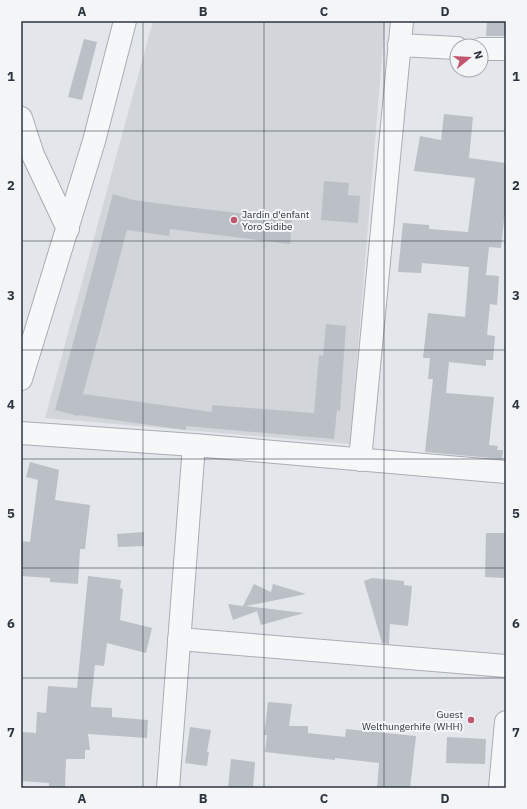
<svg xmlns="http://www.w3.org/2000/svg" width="527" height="809" font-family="'IBM Plex Sans',sans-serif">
<rect width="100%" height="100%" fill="#e3e6ea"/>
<path fill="#d2d6db" d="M 153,21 L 385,21 L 350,444 L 45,418 Z"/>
<path fill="#bbc0c6" d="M 487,21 L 506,21 L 506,36 L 486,36 Z
M 84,39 L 97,42 L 82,100 L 68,97 Z
M 444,114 L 473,117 L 469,158 L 506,163 L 506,202 L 501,248 L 489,247 L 486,275 L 499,276 L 497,305 L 490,304 L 487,335 L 495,336 L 493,360 L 486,360 L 486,366 L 449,362 L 446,393 L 494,397 L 489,445 L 498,446 L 497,450 L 503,450 L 502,459 L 425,452 L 433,379 L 428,379 L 430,358 L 423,358 L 428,313 L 465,317 L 469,267 L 422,263 L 421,273 L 398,272 L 403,223 L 429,225 L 429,229 L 468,232 L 475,178 L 414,171 L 420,136 L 441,140 Z
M 324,181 L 349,183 L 348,195 L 360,196 L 358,223 L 321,220 Z
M 113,194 L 133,200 L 178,206 L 292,219 L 290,244 L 170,229 L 169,236 L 127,230 L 83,394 L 212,412 L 212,405 L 314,413 L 319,355 L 323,356 L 326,324 L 346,326 L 340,411 L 337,410 L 334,439 L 186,426 L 186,430 L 78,415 L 78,416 L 55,410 Z
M 30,462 L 59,470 L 55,500 L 90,505 L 85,549 L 80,549 L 78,584 L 50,582 L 50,578 L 21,576 L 21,541 L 30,542 L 38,480 L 26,477 Z
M 144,532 L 144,546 L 118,547 L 117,534 Z
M 486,533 L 506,533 L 505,578 L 485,577 Z
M 88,576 L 121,580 L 120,588 L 123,589 L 120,620 L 152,628 L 146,653 L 107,643 L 104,666 L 95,665 L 91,703 L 91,707 L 112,708 L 112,717 L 148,720 L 147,738 L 88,734 L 90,750 L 85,750 L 85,759 L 66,759 L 65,788 L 49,788 L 49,783 L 21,781 L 21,732 L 36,733 L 37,712 L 46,713 L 48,686 L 77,688 Z
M 372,578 L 404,581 L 404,585 L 412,586 L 408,626 L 390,624 L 389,644 L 382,643 L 364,581 Z
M 254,584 L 271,592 L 273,584 L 306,594 L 246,606 L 304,613 L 261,625 L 257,611 L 233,620 L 228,604 L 243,606 Z
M 268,702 L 292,704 L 289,726 L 308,726 L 308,733 L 345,737 L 346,729 L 416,736 L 410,788 L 377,788 L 379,763 L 335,758 L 335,760 L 265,752 L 267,735 L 264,735 Z
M 190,727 L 211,730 L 207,752 L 209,752 L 207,766 L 185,763 Z
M 447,737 L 486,739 L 485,764 L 446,763 Z
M 231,759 L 255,762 L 253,788 L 228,788 Z"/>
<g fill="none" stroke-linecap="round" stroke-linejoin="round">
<defs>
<path id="minor" d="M 399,45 L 457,48
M 481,49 L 506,49
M 21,118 L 33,155 L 68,229
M 21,379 L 94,141 L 125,21
M 21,433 L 194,445 L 506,472
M 360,460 L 402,21
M 179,639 L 506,666
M 168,788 L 194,445
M 500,788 L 506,722"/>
</defs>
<use href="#minor" stroke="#a9adb4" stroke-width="24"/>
<use href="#minor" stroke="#f6f7f8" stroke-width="22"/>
</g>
<path fill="none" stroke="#2d3540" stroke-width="1" stroke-opacity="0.55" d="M 143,21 L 143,788M 264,21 L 264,788M 384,21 L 384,788M 21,131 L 506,131M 21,241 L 506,241M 21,350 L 506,350M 21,459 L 506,459M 21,568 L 506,568M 21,678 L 506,678"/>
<g fill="#c0576e" stroke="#f3f5f7" stroke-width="1.5">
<circle cx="234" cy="220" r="4"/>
<circle cx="471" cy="720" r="4"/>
</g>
<g text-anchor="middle" stroke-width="4" stroke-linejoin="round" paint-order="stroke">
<g font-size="10" fill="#2d3540" stroke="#f3f5f7" text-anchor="start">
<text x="242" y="218">Jardin d'enfant<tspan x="242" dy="12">Yoro Sidibe</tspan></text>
<text x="463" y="718" text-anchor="end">Guest<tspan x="463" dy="12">Welthungerhife (WHH)</tspan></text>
</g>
</g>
<rect width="527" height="809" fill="none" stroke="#f3f5f7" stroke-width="44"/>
<g transform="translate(469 58) rotate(72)"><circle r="19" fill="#f3f5f7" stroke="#a4a8ae"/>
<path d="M0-3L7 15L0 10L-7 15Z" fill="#c0576e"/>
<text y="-6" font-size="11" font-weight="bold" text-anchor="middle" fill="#2d3540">N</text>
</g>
<rect x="22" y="22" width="483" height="765" fill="none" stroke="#2d3540" stroke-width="1.5"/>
<g font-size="13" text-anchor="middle" font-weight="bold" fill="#2d3540">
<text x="82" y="16">A</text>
<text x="203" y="16">B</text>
<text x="324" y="16">C</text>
<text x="445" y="16">D</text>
<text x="11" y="81">1</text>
<text x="516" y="81">1</text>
<text x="11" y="190">2</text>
<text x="516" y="190">2</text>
<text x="11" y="300">3</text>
<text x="516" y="300">3</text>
<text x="11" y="409">4</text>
<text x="516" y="409">4</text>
<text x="11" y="518">5</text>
<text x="516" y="518">5</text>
<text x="11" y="628">6</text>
<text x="516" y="628">6</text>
<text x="11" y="737">7</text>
<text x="516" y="737">7</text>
<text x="82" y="803">A</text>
<text x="203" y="803">B</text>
<text x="324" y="803">C</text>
<text x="445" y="803">D</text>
</g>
</svg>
